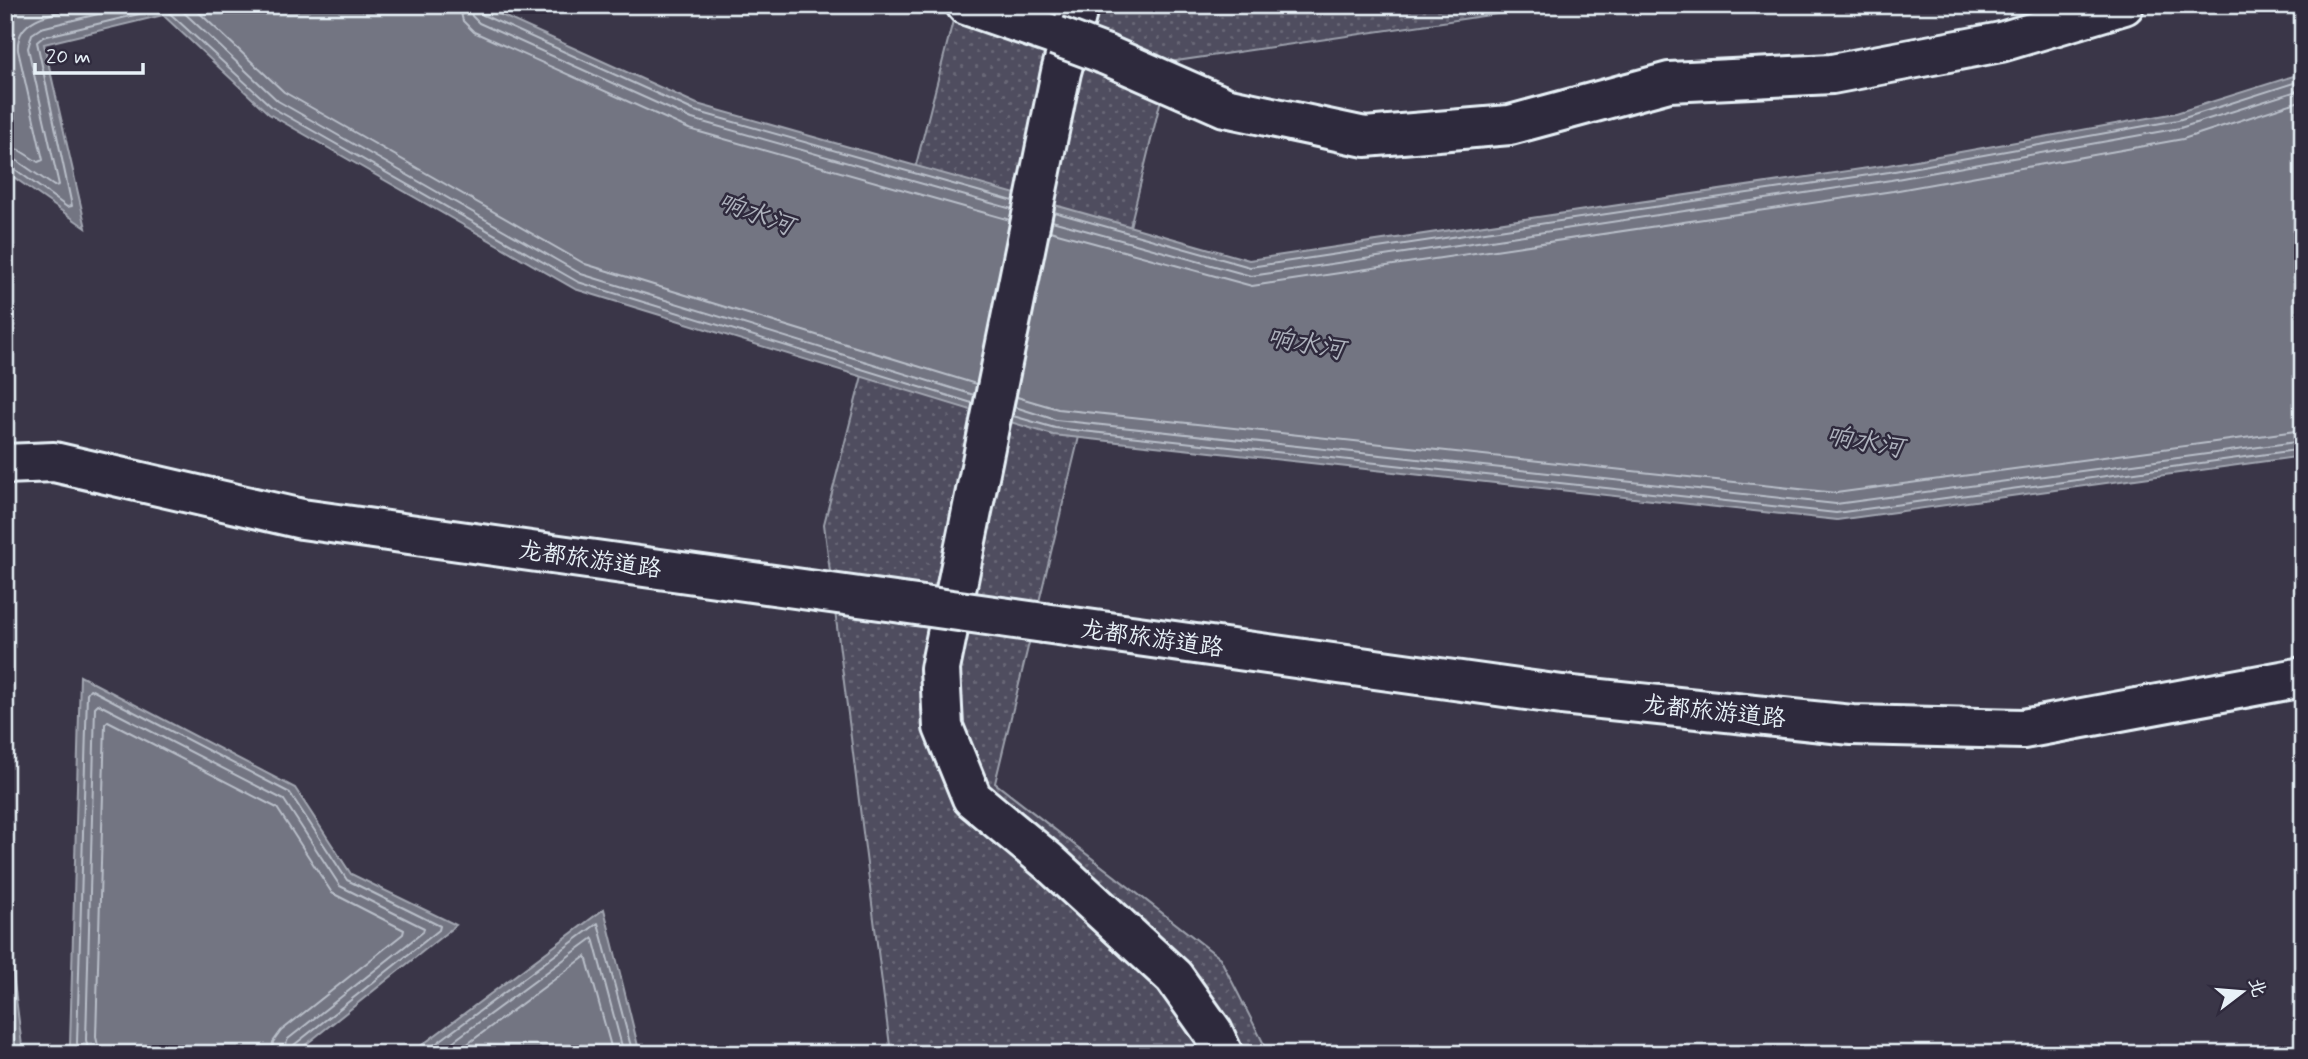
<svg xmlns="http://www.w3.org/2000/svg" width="2308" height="1059" font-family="Mynerve,'LXGW WenKai TC',sans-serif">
<defs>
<pattern id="grass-dots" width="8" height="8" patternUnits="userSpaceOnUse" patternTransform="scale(1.75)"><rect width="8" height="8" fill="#504e5f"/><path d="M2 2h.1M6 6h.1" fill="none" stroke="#696877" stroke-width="1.8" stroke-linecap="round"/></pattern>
</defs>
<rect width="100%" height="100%" fill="#3a3648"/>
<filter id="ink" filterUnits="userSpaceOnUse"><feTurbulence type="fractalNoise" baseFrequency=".0143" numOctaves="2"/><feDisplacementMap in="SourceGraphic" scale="14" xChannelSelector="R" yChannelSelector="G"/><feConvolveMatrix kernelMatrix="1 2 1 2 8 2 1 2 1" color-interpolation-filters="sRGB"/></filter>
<g filter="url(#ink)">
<path fill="url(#grass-dots)" stroke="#9ca0ac" stroke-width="2" d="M 957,5 L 1557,5 L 1170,62 L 995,783 L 1220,958 L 1269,1054 L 891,1054 L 824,524 Z"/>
<path fill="#737482" stroke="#a2a6b1" stroke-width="2" d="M 5,5 L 479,5 L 697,104 L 1249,260 L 1888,165 L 2176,113 L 2303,73 L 2303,456 L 1837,520 L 1053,435 L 575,289 L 269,114 L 163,15 L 44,44 L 86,228 L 5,171 Z
M 80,676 L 295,788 L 351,874 L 456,925 L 294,1054 L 76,1054 L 70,1046 Z
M 604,909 L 640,1054 L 410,1054 Z
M 9,942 L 23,1054 L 5,1054 L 5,943 Z"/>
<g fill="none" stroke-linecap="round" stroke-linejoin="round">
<path stroke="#b9bfc9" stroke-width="2" d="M 176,5 L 278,101 L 581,274 L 974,395
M 191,5 L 284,92 L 585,264 L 976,384
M 459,5 L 463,21 L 474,32 L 689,129 L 1010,220
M 469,5 L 472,16 L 479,23 L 692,119 L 1012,209
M 478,5 L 483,15 L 695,111 L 1013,201
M 5,147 L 19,150 L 38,162 L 43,160 L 18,50 C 15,13 64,12 91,5
M 5,157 L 16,160 L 54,186 L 59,185 L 28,48 L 32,34 L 41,28 L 135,5
M 5,166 L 12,167 L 67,207 L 72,206 L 37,42 L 43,37 L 164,8 L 273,108 L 578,282 L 972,403
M 1054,212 L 1250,267 L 1889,172 L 2178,120 L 2303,80
M 1052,221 L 1251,276 L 1891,180 L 2180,128 L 2303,89
M 1050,231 L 1252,286 L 1893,191 L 2183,139 L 2303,100
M 1017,397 L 1058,409 L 1836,493 L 2303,430
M 1015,407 L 1056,420 L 1836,504 L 2303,441
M 1013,416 L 1055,428 L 1836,513 L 2303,449
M 5,968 L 16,1054
M 81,1054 L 77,1043 L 87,693 L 90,689 L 290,793 L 347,880 L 440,926 L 439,930 L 294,1045 L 291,1054
M 89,1054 L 86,1040 L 95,707 L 98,704 L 284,800 L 340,886 L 424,928 L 423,932 L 288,1039 L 282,1054
M 100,1054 L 96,1037 L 105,724 L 108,721 L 277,808 L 332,893 L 404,930 L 403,934 L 281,1031 L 273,1042 L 272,1054
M 422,1054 L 598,923 L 633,1054
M 436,1054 L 593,938 L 624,1054
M 454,1054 L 586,956 L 613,1054"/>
<defs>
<path id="minor" d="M 966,5 L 1056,36
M 1079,5 L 1061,72 L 940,669 L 943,727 L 972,798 L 1048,861 L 1174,977 L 1213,1032 L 1223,1054
M 1104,54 L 1225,107 L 1365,137 L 1510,125 L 1669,82 L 1832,74 L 2001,42 L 2124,5
M 5,464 L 54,462 L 302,519 L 902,603
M 1044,623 L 1562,695 L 1852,725 L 2023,729 L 2303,677"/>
</defs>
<use href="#minor" stroke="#e8f1f8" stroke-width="44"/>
<use href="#minor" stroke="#2f2a3d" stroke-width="38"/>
<defs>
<path id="minor-bridge" d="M 1056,36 L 1104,54
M 902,603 L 1044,623"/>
</defs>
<use href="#minor-bridge" stroke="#e8f1f8" stroke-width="44" stroke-linecap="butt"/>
<use href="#minor-bridge" stroke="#2f2a3d" stroke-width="38"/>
</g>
</g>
<g text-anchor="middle" stroke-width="5" stroke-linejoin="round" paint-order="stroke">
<g font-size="24" fill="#e8f1f8" stroke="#2f2a3d">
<text transform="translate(590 559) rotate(8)" y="8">龙都旅游道路</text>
<text transform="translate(1152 638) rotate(8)" y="8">龙都旅游道路</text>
<text transform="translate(1714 711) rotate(6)" y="8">龙都旅游道路</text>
</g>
<g font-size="26" font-style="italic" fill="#aeb2bd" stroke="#2f2a3d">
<text transform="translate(756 213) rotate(20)" y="9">响水河</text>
<text transform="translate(1306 343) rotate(10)" y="9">响水河</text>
<text transform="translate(1865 441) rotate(10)" y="9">响水河</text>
</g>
</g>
<rect width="2308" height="1059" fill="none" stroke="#2f2a3d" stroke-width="28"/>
<rect x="14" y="14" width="2280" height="1031" fill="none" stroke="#e8f1f8" stroke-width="2.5" filter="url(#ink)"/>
<g transform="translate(2242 992) rotate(74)" stroke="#2f2a3d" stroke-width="5" paint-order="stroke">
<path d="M0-5L12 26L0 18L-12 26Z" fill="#e8f1f8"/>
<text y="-10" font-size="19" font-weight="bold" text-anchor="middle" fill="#e8f1f8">北</text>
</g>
<path d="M35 63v10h108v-10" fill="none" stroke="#e8f1f8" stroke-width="3.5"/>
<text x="46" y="63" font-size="21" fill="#e8f1f8" stroke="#2f2a3d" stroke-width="5" paint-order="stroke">20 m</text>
</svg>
